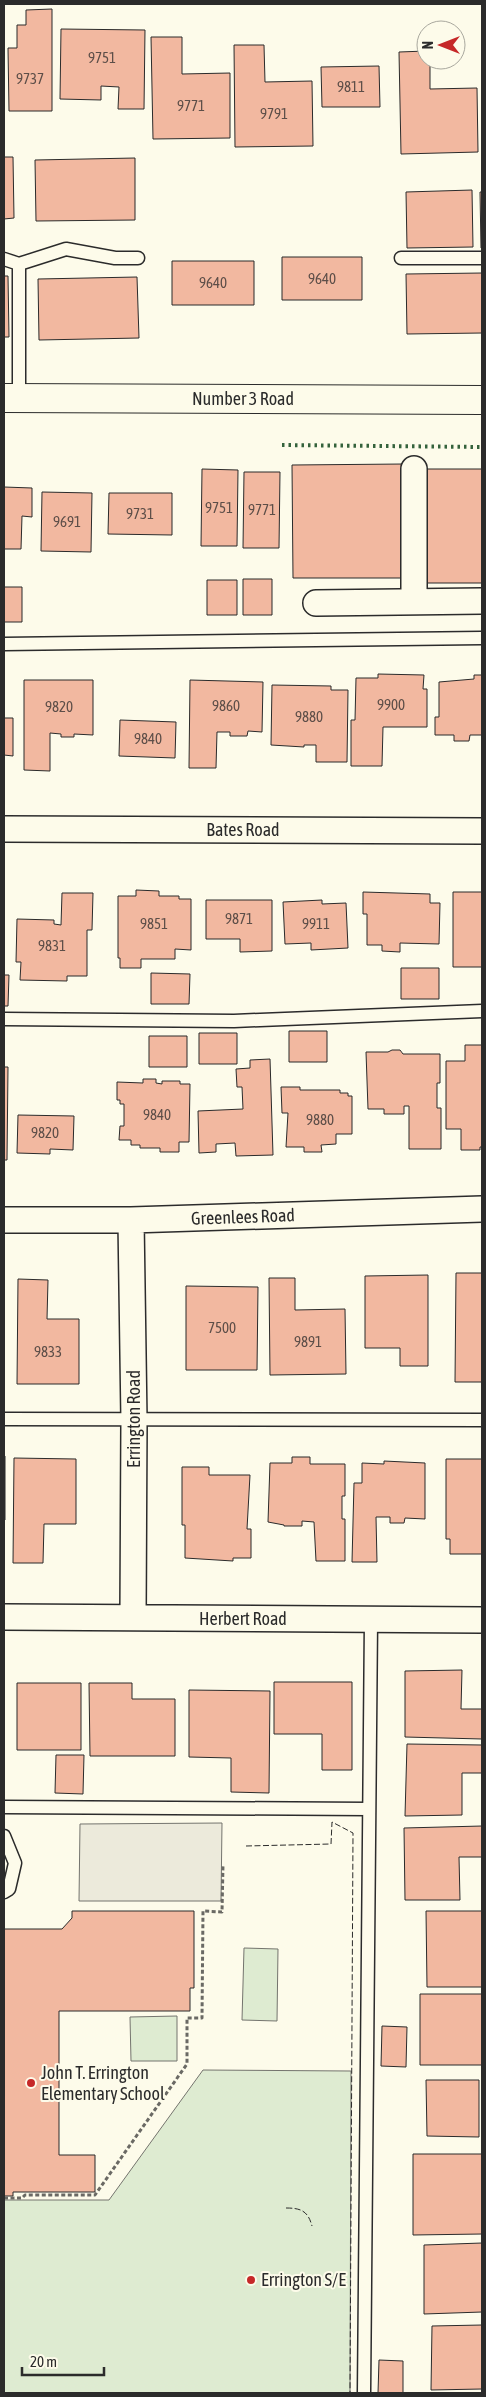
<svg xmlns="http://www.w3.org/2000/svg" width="486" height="2397" font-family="'Asap Condensed',sans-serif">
<rect width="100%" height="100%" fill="#fdfbea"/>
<path fill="#deebd1" stroke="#74746e" d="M 244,1948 L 278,1949 L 277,2021 L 242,2020 Z
M 177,2016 L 177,2061 L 131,2061 L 130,2017 Z
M 203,2070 L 351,2071 L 350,2393 L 4,2393 L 4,2200 L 109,2200 Z"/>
<path fill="#eceadb" stroke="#74746e" d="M 222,1823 L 221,1901 L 79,1901 L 80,1824 Z"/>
<path fill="#f2b8a0" stroke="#2b2b2b" d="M 52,9 L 52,111 L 9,111 L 8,48 L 17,48 L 17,25 L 26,25 L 26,10 Z
M 61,29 L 145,30 L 144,109 L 118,109 L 119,87 L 101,86 L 101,100 L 60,99 Z
M 151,37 L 182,37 L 182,74 L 230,73 L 230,138 L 153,139 Z
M 234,45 L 264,45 L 265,82 L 312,81 L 313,146 L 235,147 Z
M 426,51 L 426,60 L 430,60 L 430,89 L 477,88 L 478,152 L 401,154 L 399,52 Z
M 379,66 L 380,107 L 322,107 L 321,67 Z
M 4,157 L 13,157 L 14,218 L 4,219 Z
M 135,158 L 135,220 L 36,221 L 35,160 Z
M 472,190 L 473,247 L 407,248 L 406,192 Z
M 480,192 L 482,192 L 482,248 L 481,248 Z
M 282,257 L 362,257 L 362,300 L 282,300 Z
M 172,261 L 254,261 L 254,305 L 172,305 Z
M 482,273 L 482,333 L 407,334 L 406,274 Z
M 4,276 L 8,276 L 9,337 L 4,337 Z
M 137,277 L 139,338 L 39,340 L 38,279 Z
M 403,464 L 403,578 L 293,578 L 292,465 Z
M 202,469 L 238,470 L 237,546 L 201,546 Z
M 426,469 L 482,469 L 482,583 L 426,583 Z
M 244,472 L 280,472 L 279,548 L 243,548 Z
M 4,487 L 32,488 L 32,517 L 22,516 L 21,549 L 4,549 Z
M 42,492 L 92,493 L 91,552 L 41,551 Z
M 109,493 L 172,493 L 172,535 L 108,534 Z
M 243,579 L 272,579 L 272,615 L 243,615 Z
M 207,580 L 237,580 L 237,615 L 207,615 Z
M 4,587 L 22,587 L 22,622 L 4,622 Z
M 378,674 L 424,675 L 423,689 L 427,689 L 427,727 L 383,727 L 382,766 L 351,766 L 351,720 L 355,720 L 356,678 L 378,678 Z
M 474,675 L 482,675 L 482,765 L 482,735 L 470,735 L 469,741 L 454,741 L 454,735 L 435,735 L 435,717 L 439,717 L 439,682 L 474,679 Z
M 24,680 L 93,680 L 93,735 L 74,734 L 74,737 L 61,737 L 61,734 L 50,733 L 50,771 L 24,770 Z
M 190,680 L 263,682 L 262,732 L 248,731 L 247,736 L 230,736 L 230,732 L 217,732 L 216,768 L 189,768 Z
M 272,685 L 331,686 L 331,690 L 348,690 L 347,762 L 316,762 L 316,745 L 304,745 L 304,747 L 271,745 Z
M 4,718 L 13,718 L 13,756 L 4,755 Z
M 120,720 L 176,722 L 175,758 L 119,756 Z
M 136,890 L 159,891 L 159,896 L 179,896 L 179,899 L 191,899 L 191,950 L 175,949 L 175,959 L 141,959 L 141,968 L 120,968 L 120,958 L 118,958 L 118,896 L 136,896 Z
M 363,892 L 430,894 L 430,903 L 440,903 L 439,944 L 400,943 L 400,952 L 382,951 L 382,945 L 367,945 L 367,914 L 363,914 Z
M 453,892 L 482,892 L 482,967 L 453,967 Z
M 62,893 L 93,893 L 92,930 L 87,930 L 87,976 L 67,976 L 67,981 L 20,980 L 21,962 L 16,962 L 17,919 L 54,920 L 54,924 L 61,925 Z
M 206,900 L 272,900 L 272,951 L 240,952 L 240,939 L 206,939 Z
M 322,900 L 322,904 L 346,903 L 348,948 L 311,950 L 311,943 L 285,944 L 283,902 Z
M 401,968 L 439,968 L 439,999 L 401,999 Z
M 151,973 L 190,974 L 189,1004 L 151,1004 Z
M 4,975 L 9,975 L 8,1006 L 4,1006 Z
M 289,1031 L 327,1031 L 327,1062 L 289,1062 Z
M 199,1033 L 237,1033 L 237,1064 L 199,1064 Z
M 149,1036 L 187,1036 L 187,1067 L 149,1067 Z
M 465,1045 L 482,1045 L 482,1147 L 480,1147 L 480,1150 L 461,1150 L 461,1129 L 446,1129 L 446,1061 L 465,1061 Z
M 392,1050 L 400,1050 L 403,1054 L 440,1054 L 440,1083 L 437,1083 L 437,1108 L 441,1108 L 441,1149 L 409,1149 L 409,1106 L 404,1106 L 404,1114 L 384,1114 L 384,1109 L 368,1109 L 366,1052 L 388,1052 Z
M 270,1059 L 273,1155 L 236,1156 L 235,1143 L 216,1144 L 216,1152 L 199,1153 L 198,1111 L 243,1109 L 242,1087 L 237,1087 L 236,1069 L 250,1068 L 250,1060 Z
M 4,1067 L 8,1067 L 7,1160 L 4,1160 Z
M 143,1079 L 156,1079 L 156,1083 L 162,1084 L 162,1081 L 180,1081 L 180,1084 L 190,1084 L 189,1142 L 179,1142 L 179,1152 L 160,1152 L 160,1148 L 140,1148 L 140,1145 L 131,1145 L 131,1140 L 119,1140 L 120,1126 L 124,1126 L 124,1104 L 120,1104 L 120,1100 L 117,1100 L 117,1082 L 143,1083 Z
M 281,1087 L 300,1087 L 300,1090 L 340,1090 L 340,1093 L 348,1093 L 348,1096 L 352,1096 L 352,1134 L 336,1134 L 336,1144 L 321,1145 L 322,1152 L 304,1152 L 304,1147 L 286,1147 L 288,1113 L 282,1113 Z
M 18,1115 L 74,1116 L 73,1150 L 50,1149 L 50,1154 L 17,1153 Z
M 456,1273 L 482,1273 L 482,1382 L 455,1382 Z
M 428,1275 L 428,1366 L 400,1366 L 400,1348 L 365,1348 L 365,1276 Z
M 269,1278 L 295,1278 L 295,1310 L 345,1309 L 346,1374 L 270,1375 Z
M 18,1279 L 48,1280 L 47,1319 L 79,1319 L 79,1384 L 17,1384 Z
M 186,1286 L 258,1287 L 257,1370 L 186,1370 Z
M 4,1456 L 5,1456 L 5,1520 L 4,1520 Z
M 292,1457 L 310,1457 L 310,1464 L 345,1464 L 345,1496 L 342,1496 L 342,1519 L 345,1519 L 345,1561 L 316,1561 L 314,1522 L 302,1521 L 302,1526 L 284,1526 L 284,1525 L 268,1522 L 270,1463 L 292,1463 Z
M 14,1458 L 76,1459 L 76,1524 L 44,1524 L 43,1563 L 13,1563 Z
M 446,1459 L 482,1459 L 482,1554 L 450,1554 L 450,1539 L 446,1539 Z
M 384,1461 L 425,1463 L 425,1519 L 405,1518 L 404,1523 L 390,1523 L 390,1517 L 376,1517 L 377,1562 L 352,1562 L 354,1483 L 362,1483 L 362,1463 L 384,1464 Z
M 182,1467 L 209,1467 L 209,1475 L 250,1475 L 247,1529 L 251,1529 L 251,1558 L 233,1558 L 233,1561 L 185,1558 L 185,1525 L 182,1525 Z
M 462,1670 L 461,1709 L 482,1709 L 482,1739 L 405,1737 L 405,1671 Z
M 274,1682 L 352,1682 L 352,1770 L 322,1770 L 322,1734 L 274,1734 Z
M 17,1683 L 81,1683 L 81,1750 L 17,1750 Z
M 89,1683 L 132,1683 L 132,1699 L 175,1699 L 175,1756 L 90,1756 Z
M 189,1690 L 270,1691 L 269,1793 L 231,1792 L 231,1758 L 189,1757 Z
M 407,1744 L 482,1745 L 482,1773 L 462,1773 L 462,1815 L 405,1816 Z
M 56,1755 L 84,1755 L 83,1794 L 55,1793 Z
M 482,1826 L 482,1857 L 459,1857 L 460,1900 L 405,1900 L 404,1828 Z
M 72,1911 L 194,1911 L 194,1988 L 190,1988 L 190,2011 L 59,2011 L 59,2155 L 95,2155 L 95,2192 L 13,2192 L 13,2196 L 4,2196 L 4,1929 L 62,1929 L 72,1918 Z
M 426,1911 L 482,1911 L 482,1987 L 427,1987 Z
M 420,1994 L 482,1994 L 482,2065 L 420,2065 Z
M 382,2026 L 407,2027 L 406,2067 L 381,2066 Z
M 426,2080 L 479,2080 L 479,2137 L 427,2136 Z
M 413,2154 L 482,2154 L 482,2234 L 413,2235 Z
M 482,2243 L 482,2312 L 424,2314 L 424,2245 Z
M 482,2325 L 482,2389 L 431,2390 L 432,2326 Z
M 379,2360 L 403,2361 L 403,2393 L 378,2393 Z"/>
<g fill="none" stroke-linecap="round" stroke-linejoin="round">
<defs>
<path id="service" d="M 401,258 L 482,258
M 4,259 L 19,264 L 66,249 L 115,258 L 138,258
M 19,264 L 19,398
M 4,644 L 482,638
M 4,1019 L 234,1021 L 482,1011
M 4,1419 L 482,1420
M 4,1807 L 369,1809
M 4,1836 L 15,1863 L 9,1889 L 4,1892
M 364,2393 L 371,1620"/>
<path id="minor" d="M 414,469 L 414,602
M 316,603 L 482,601
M 4,829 L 482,831
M 4,1220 L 131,1220 L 482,1209
M 131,1220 L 134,1420 L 133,1618
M 4,1617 L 482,1620"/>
<path id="secondary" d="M 4,398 L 482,400"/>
</defs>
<use href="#service" stroke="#2b2b2b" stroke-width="15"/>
<use href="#minor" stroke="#2b2b2b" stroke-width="28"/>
<use href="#secondary" stroke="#2b2b2b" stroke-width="30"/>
<path stroke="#6a6964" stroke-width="3" stroke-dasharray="4 2.5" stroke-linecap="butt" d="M 4,2198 L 22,2198 L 25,2195 L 95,2195 L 187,2064 L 187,2018 L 202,2018 L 203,1911 L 222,1912 L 223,1864"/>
<use href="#service" stroke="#fdfbea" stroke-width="12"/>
<use href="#minor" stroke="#fdfbea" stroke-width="25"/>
<use href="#secondary" stroke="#fdfbea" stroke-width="28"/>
<path stroke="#34623c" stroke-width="4" stroke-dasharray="2.5 4" stroke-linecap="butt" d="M 282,445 L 482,447"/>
<path stroke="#2b2b2b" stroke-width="1" stroke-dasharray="6 2.5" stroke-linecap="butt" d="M 246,1846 L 331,1844 L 332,1822 L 353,1833 L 350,2393
M 286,2208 C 301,2208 308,2211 312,2226"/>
</g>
<g fill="#c62828" stroke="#fdfbea" stroke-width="2">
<circle cx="31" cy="2083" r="5"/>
<circle cx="251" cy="2280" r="5"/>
</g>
<g text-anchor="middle" stroke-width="4" stroke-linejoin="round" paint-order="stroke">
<g font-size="15" fill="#5d4e48">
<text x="102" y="63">9751</text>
<text x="30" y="84">9737</text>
<text x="351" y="92">9811</text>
<text x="191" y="111">9771</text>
<text x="274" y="119">9791</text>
<text x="322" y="284">9640</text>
<text x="213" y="288">9640</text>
<text x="219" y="513">9751</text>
<text x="262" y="515">9771</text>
<text x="140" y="519">9731</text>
<text x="67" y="527">9691</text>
<text x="391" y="710">9900</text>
<text x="226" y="711">9860</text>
<text x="59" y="712">9820</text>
<text x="309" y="722">9880</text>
<text x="148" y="744">9840</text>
<text x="239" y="924">9871</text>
<text x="154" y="929">9851</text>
<text x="316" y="929">9911</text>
<text x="52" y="951">9831</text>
<text x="157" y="1120">9840</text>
<text x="320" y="1125">9880</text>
<text x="45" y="1138">9820</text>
<text x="222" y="1333">7500</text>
<text x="308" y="1347">9891</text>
<text x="48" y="1357">9833</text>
</g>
<g font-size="18" fill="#2b2b2b" stroke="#fdfbea">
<text x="243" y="405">Number 3 Road</text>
<text x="243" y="836">Bates Road</text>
<text transform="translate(243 1217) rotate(-2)" y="6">Greenlees Road</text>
<text transform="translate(134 1419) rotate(-90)" y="6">Errington Road</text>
<text x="243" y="1625">Herbert Road</text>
</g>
<g font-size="18" fill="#2b2b2b" stroke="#fdfbea" text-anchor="start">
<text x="41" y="2079">John T. Errington<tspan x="41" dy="21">Elementary School</tspan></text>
<text x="261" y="2286">Errington S/E</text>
</g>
</g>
<rect width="486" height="2397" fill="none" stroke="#2b2b2b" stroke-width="10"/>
<g transform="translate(441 45) rotate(270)"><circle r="24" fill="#fdfbea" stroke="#a9a89e"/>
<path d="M0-4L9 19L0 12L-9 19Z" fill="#c62828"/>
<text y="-8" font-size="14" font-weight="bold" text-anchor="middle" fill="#2b2b2b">N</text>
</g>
<path d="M22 2367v8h82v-8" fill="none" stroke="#2b2b2b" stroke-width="2.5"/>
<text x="30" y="2367" font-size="15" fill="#2b2b2b" stroke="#fdfbea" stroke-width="4" paint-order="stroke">20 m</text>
</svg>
